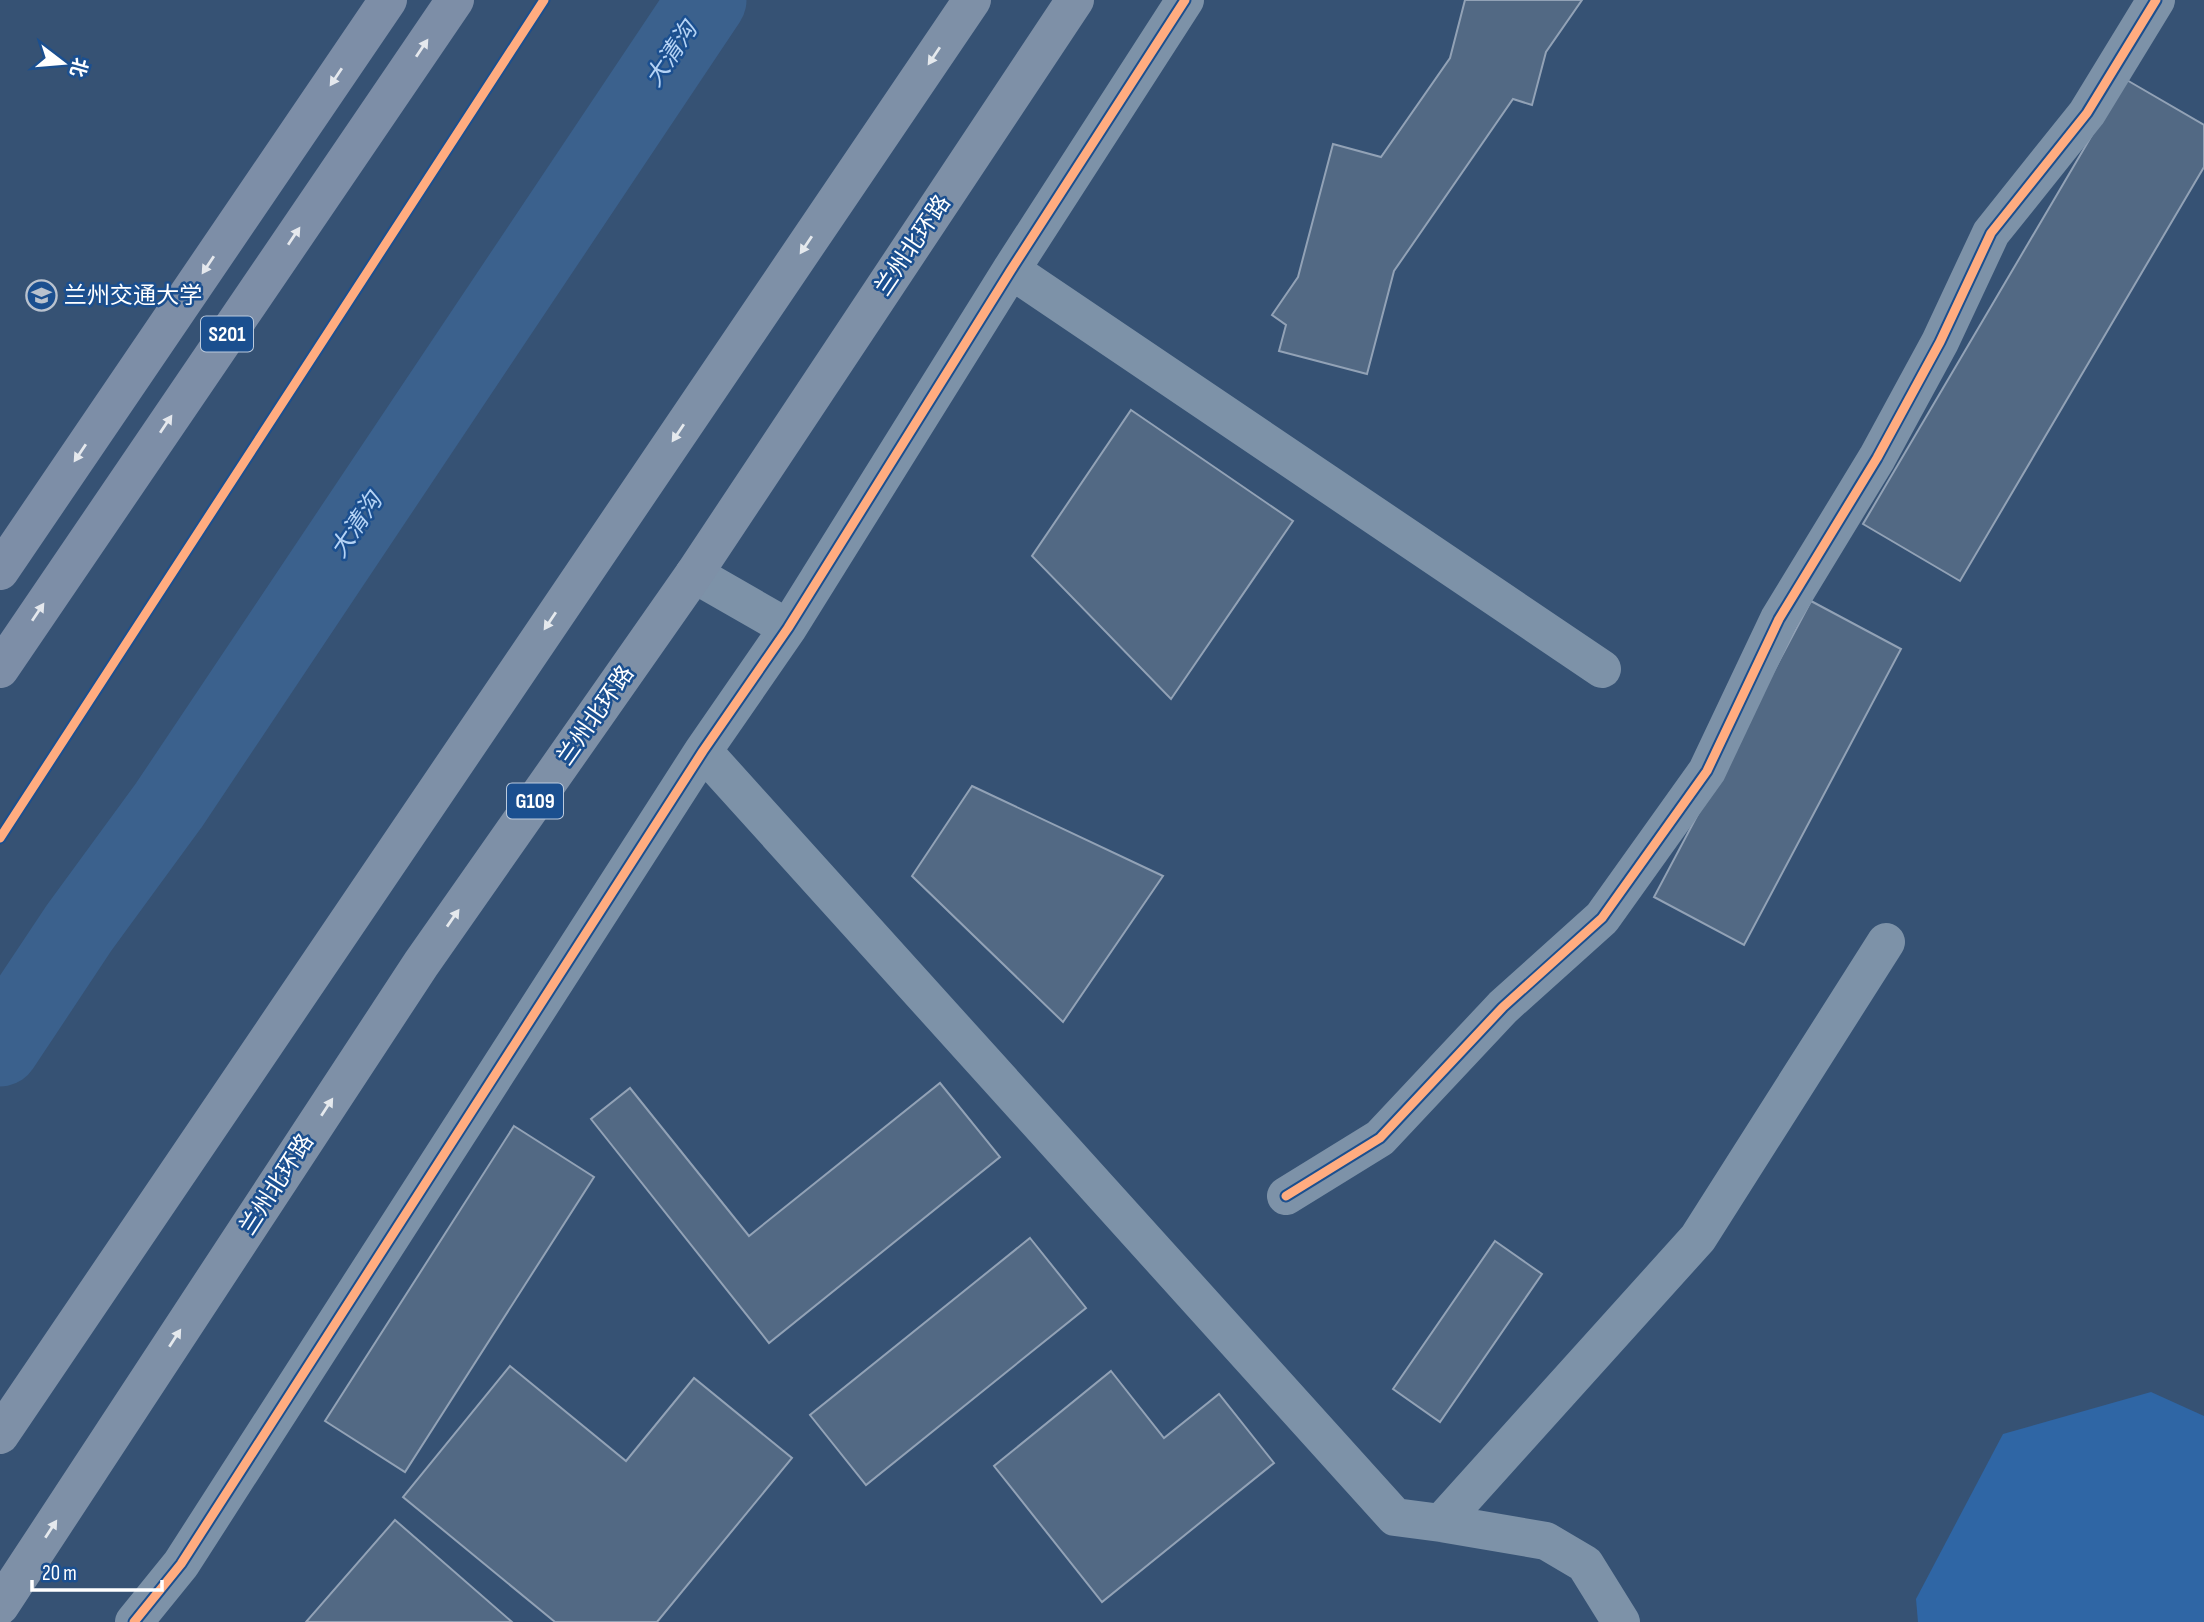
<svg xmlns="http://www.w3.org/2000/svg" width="2204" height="1622" font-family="'Sofia Sans Condensed','Noto Sans SC',sans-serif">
<rect width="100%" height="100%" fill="#365274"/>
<path fill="#2f66a5" d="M 2151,1392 L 2204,1416 L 2204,1622 L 1918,1622 L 1916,1599 L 2003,1434 Z"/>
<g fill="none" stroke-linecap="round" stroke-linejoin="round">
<path stroke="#3b618d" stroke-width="79" d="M 0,1047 L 79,928 L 169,805 L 707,0"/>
</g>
<path fill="#526984" stroke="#92a2b6" stroke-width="2" d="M 1465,0 L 1582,0 L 1546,52 L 1532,105 L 1513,99 L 1394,271 L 1367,374 L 1279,351 L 1286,325 L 1272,315 L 1298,277 L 1333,144 L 1381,157 L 1450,58 Z
M 2125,79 L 2204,125 L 2204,167 L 1960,581 L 1863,524 Z
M 1131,410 L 1293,521 L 1171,699 L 1032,556 Z
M 1811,601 L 1901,649 L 1744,945 L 1654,897 Z
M 972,786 L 1163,876 L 1063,1022 L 912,876 Z
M 940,1083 L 1000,1157 L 769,1343 L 591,1119 L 630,1088 L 749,1236 Z
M 514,1126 L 594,1177 L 405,1472 L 325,1421 Z
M 1030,1238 L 1086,1308 L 866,1485 L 810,1415 Z
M 1495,1241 L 1542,1274 L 1440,1422 L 1393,1389 Z
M 510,1366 L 626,1461 L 694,1378 L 792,1458 L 657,1622 L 555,1622 L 403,1497 Z
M 1111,1371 L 1164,1438 L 1219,1394 L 1274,1463 L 1102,1602 L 994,1466 Z
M 395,1520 L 512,1622 L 306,1622 Z"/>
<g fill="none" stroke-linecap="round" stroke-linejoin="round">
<path stroke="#7d92a8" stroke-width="38" d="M 1011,270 L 1602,669
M 694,574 L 788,628
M 703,751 L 1395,1517 L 1441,1523 L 1546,1541 L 1585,1564 L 1621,1622
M 1286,1196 L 1380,1138 L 1503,1007 L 1602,918 L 1707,771 L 1779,619 L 1877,458 L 1940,342 L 1991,233 L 2087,113 L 2156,0
M 1441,1523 L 1698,1238 L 1886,942
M 134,1622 L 181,1564 L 703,751 L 788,628 L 1011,270 L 1185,0"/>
<path stroke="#7d8ea7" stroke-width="38" d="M 0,571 L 388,0
M 0,669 L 455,0"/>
<path stroke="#7e90a7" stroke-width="38" d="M 0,1435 L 972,0
M 0,1606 L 421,964 L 694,574 L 1075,0"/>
<defs>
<path id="cycleway" d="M 0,838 L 544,0
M 1286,1196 L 1380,1138 L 1503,1007 L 1602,918 L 1707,771 L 1779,619 L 1877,458 L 1940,342 L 1991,233 L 2087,113 L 2156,0
M 134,1622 L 181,1564 L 703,751 L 788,628 L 1011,270 L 1185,0"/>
</defs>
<use href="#cycleway" stroke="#1b4f8f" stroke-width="13"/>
<use href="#cycleway" stroke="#ffac80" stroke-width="9"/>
</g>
<defs><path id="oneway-solid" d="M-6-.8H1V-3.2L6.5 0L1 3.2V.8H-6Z" transform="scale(1.75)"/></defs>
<g fill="#e5e8ed">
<use href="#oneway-solid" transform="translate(422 48) rotate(-56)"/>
<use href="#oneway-solid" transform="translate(336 77) rotate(124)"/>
<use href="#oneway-solid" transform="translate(294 236) rotate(-56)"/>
<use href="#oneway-solid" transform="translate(208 265) rotate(124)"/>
<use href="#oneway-solid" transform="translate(166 424) rotate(-56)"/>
<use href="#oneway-solid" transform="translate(80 453) rotate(124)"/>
<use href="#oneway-solid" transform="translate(38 612) rotate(-56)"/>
</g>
<g fill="#e5e9ed">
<use href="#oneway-solid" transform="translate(934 56) rotate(124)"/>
<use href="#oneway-solid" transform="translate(806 245) rotate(124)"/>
<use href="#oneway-solid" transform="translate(678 433) rotate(124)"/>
<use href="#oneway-solid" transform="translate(550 621) rotate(124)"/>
<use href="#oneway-solid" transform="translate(453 918) rotate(-55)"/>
<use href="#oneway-solid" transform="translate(327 1107) rotate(-57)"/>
<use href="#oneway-solid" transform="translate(175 1338) rotate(-57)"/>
<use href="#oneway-solid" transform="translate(51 1529) rotate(-57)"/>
</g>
<defs>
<symbol id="university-ring" viewBox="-11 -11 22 22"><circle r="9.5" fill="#1b4f8f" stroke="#b9c2ce" stroke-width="1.5"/><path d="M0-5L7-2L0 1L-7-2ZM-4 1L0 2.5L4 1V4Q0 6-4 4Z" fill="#b9c2ce"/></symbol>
</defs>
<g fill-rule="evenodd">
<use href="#university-ring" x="24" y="278" width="35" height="35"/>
</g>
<g text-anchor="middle" stroke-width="5" stroke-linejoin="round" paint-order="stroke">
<g fill="#1b4f8f" stroke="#bbcadd" stroke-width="2">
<rect x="201" y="316.5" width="52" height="35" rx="5"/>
<rect x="507" y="783.5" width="56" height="35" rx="5"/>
</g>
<g font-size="21" font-weight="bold" fill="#fff">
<text x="227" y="341">S201</text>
<text x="535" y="808">G109</text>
</g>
<g font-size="23" fill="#fff" stroke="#1b4f8f">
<text transform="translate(912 245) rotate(-56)" y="8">兰州北环路</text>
<text transform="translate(595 715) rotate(-55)" y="8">兰州北环路</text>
<text transform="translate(276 1184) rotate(-57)" y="8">兰州北环路</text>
</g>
<g font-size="23" fill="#fff" stroke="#1b4f8f" text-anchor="start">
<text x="64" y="303">兰州交通大学</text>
</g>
<g font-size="24" font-style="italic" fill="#b5d3f5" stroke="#1b4f8f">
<text transform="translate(671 54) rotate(-56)" y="8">大清沟</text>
<text transform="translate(356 525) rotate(-56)" y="8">大清沟</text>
</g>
</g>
<g transform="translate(63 63) rotate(106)" stroke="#1b4f8f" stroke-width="5" paint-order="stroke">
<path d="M0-5L12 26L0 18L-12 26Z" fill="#ffffff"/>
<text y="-10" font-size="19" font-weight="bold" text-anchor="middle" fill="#ffffff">北</text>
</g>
<path d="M32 1580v10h130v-10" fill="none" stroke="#ffffff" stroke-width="3.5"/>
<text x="42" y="1580" font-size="21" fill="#ffffff" stroke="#1b4f8f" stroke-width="5" paint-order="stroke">20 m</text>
</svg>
